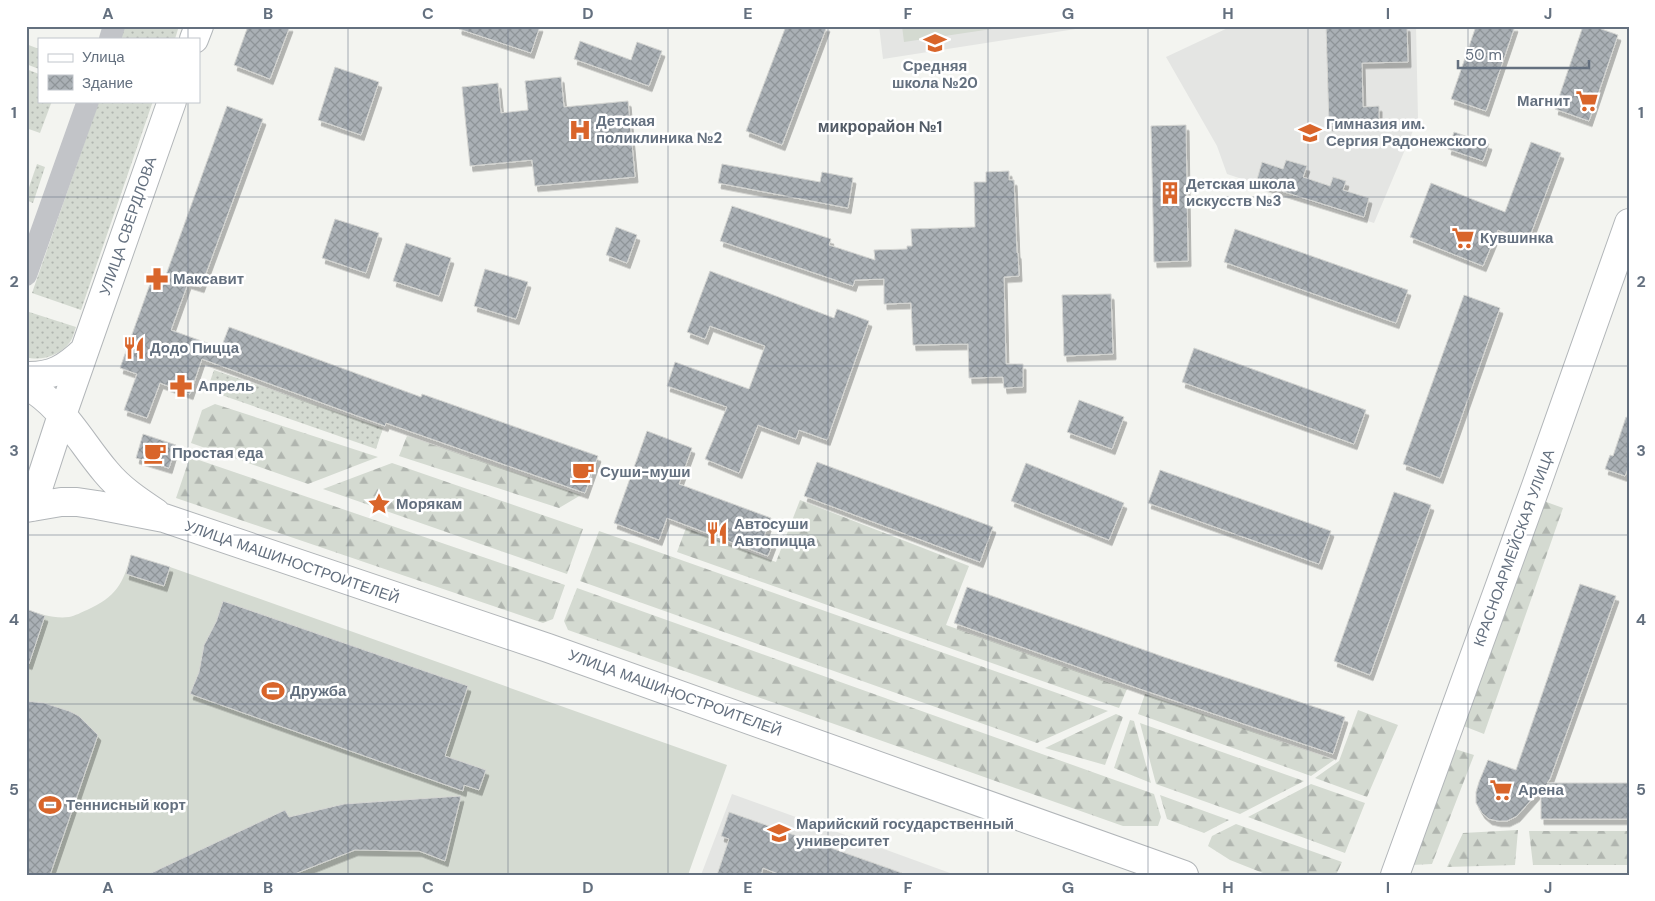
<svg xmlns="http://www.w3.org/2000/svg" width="1655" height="901" font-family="'DM Sans',sans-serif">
<defs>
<pattern id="grass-dots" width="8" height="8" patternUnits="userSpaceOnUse" patternTransform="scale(1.25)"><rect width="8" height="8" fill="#d4dad1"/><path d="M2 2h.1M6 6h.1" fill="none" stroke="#b0b5af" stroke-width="1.8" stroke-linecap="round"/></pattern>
<pattern id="forest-firs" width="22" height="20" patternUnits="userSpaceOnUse" patternTransform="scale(1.25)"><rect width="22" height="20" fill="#d4dad1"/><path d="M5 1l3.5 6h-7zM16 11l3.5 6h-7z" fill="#b0b5af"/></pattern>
<pattern id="building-cross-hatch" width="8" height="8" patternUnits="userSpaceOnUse" patternTransform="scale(1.25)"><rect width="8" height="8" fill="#aab0b5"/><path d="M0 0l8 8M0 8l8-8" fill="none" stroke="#8e9498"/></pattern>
<filter id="shadow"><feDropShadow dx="3" dy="5.5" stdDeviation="0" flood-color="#0004"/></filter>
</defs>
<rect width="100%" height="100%" fill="#f3f4f0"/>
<path fill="#e4e5e3" d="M 879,26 L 1095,26 L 883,59 Z
M 1232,26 L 1416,26 L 1418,119 L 1374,223 L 1227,174 L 1217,146 L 1166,57 Z
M 732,794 L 950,873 L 950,875 L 701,875 Z"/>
<path fill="url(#grass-dots)" d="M 125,26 L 179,26 L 175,39 L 120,39 Z
M 26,44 L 39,49 L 39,69 L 26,64 Z
M 26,69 L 39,74 L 39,101 L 52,101 L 40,133 L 26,128 Z
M 99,101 L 153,101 L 81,310 L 32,293 Z
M 37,164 L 45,167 L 33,203 L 26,200 L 26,196 Z
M 26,311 L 76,327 C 74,332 73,338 70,342 C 61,355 41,362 26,357 Z
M 214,370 L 383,428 L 376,449 L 207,390 Z"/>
<path fill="url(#forest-firs)" d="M 215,404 L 378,457 L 308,484 L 191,443 L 202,410 Z
M 407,436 L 581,495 L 559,508 L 399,456 Z
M 190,457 L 565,585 L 553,619 L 543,623 L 176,498 Z
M 392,463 L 583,529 L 567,574 L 323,489 Z
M 800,500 L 969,566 L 946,625 L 1127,689 L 1119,708 L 677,552 L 686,528 L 776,562 Z
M 1541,500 L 1563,508 L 1484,734 L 1461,725 Z
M 599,531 L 1108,711 L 1037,743 L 580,581 Z
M 577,588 L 1154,794 L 1161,817 L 1158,826 L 1123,826 L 568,630 L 564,621 Z
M 1145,694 L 1334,760 L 1311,776 L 1138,714 Z
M 1358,710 L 1398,725 L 1367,797 L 1315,778 L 1339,761 Z
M 1116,714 L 1123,717 L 1105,765 L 1045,748 Z
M 1130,720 L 1134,721 L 1151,783 L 1114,768 Z
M 1140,723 L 1304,781 L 1240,814 L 1156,784 Z
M 1455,749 L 1474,755 L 1432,864 L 1412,865 Z
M 1311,784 L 1365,803 L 1345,853 L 1248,817 Z
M 1160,795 L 1229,820 L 1204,833 L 1167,819 Z
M 1236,824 L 1342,862 L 1336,875 L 1268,875 L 1230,860 L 1208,846 L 1212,836 Z
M 1518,830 L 1515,865 L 1447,867 L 1463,833 Z
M 1529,831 L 1629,831 L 1629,865 L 1533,865 Z"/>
<path fill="#d4dad1" d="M 902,26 L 1012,26 L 904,42 Z
M 131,555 L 170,567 L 727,765 L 688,875 L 26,875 L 26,612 L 27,610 C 40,614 55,619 69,617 C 75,616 82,612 87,610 C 116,597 123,584 131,555 Z"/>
<path fill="url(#building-cross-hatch)" stroke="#d4d5d2" filter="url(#shadow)" d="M 248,26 L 290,26 L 270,79 L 234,65 Z
M 459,26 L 540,26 L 531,53 L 459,29 Z
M 786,26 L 827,26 L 782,145 L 746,131 Z
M 1326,26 L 1407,26 L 1408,62 L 1362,63 L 1363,107 L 1379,106 L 1379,124 L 1329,125 Z
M 1476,26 L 1515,26 L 1486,111 L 1451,99 Z
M 1583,26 L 1593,26 L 1618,35 L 1589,121 L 1555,109 Z
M 580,41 L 631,60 L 637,42 L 662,51 L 649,86 L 574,59 Z
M 335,67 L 379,82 L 361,135 L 318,120 Z
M 561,77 L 564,107 L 628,101 L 635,177 L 535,186 L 532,160 L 470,166 L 462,87 L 498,83 L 501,113 L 528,110 L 525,81 Z
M 227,106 L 263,119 L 201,287 L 188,283 L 171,330 L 221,348 L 229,327 L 421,397 L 422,394 L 598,456 L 585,493 L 386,423 L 385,426 L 202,359 L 190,394 L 160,383 L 147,418 L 124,410 L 137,374 L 120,368 L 155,270 L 166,275 Z
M 1186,125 L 1188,261 L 1154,262 L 1151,126 Z
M 1454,132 L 1489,144 L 1483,161 L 1448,149 Z
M 1531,142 L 1561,153 L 1530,236 L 1519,232 L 1517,237 L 1498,230 L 1483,266 L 1410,237 L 1431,183 L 1505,212 Z
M 1286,160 L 1307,166 L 1303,177 L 1330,186 L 1333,177 L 1346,181 L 1343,190 L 1369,198 L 1364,217 L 1256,183 L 1262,162 L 1283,169 Z
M 722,164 L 820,182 L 822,172 L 853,178 L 848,208 L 718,183 Z
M 1009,171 L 1009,180 L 1014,180 L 1017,253 L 1018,253 L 1019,276 L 1004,277 L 1006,364 L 1023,364 L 1023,387 L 1004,388 L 1003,377 L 969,378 L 968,344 L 913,345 L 911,303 L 884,304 L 884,279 L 855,280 L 853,286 L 720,241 L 732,206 L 831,239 L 829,245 L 875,260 L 874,250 L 907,249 L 907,246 L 912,246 L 911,229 L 975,227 L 974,182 L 986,182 L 986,172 Z
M 335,219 L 379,233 L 366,273 L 322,258 Z
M 616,227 L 637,235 L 627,263 L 606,255 Z
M 1235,229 L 1408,290 L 1396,323 L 1224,262 Z
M 406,243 L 451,258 L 439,296 L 393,281 Z
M 485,269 L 528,282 L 516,319 L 474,306 Z
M 710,271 L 834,318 L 837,309 L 869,321 L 827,440 L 799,430 L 796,439 L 758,425 L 739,473 L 705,459 L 727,407 L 667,386 L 675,362 L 749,389 L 765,346 L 710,326 L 705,339 L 687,332 Z
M 1111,294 L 1113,354 L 1064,356 L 1062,295 Z
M 1464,295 L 1500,308 L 1440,478 L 1403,464 Z
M 1194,348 L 1366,410 L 1354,444 L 1182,382 Z
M 1079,400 L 1124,417 L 1112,449 L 1067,432 Z
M 1626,417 L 1629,418 L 1629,466 L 1625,476 L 1605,469 L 1610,455 L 1613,456 Z
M 647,431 L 692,448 L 679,484 L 771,518 L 763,539 L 773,543 L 768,556 L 667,518 L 659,540 L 614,523 Z
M 143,434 L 176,445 L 169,468 L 136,458 Z
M 817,462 L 993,527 L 980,562 L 804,496 Z
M 1026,463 L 1124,503 L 1109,540 L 1011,501 Z
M 1160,470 L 1331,531 L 1319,564 L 1148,503 Z
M 1394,492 L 1431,505 L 1370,675 L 1334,661 Z
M 131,555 L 170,567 L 164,586 L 126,574 Z
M 1580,584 L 1616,596 L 1550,779 L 1547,783 L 1629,783 L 1629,819 L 1541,819 L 1541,789 L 1517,816 L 1507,821 L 1498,821 L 1489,819 L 1482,813 L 1476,803 L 1476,792 L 1479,782 L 1488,760 L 1516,770 Z
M 967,587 L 1164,657 L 1345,717 L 1333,754 L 1140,689 L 954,623 Z
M 223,601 L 468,686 L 445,756 L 486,770 L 479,790 L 464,785 L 463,791 L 190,694 L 199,672 L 204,645 L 216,622 Z
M 26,609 L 45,616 L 29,664 L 26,663 Z
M 26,701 L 44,703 L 69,711 L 79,716 L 98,735 L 50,875 L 26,875 Z
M 461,796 L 445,861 L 419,851 L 355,850 L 292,875 L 147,875 L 285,810 L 289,817 L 344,804 Z
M 729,812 L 902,873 L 901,875 L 781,875 L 763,868 L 761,875 L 717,875 L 729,839 L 721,836 Z"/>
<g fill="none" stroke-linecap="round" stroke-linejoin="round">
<defs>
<path id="major" d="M 194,39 L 199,26
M 26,376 C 52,377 66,368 84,351
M 26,385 C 62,404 81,443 106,472 C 120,489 138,501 156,513
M 32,507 L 62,415 L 172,101
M 26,508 L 61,502 L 77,502 L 97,505 L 164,518 L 548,648 L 1184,875
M 1395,875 L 1536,486 L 1629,223"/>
</defs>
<use href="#major" stroke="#b2b6b9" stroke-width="30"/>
<path stroke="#c2c4c8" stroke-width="22" d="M 110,39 L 114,26
M 26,275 L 88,101"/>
<use href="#major" stroke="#fff" stroke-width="28"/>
</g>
<path fill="none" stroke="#64707f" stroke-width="1" stroke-opacity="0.55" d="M 188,26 L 188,39M 348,26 L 348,875M 508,26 L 508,875M 668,26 L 668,875M 828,26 L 828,875M 988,26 L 988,875M 1148,26 L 1148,875M 1308,26 L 1308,875M 1468,26 L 1468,875M 188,101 L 188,875M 26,197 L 1629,197M 26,366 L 1629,366M 26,535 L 1629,535M 26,704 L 1629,704"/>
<defs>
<symbol id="school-bare" viewBox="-9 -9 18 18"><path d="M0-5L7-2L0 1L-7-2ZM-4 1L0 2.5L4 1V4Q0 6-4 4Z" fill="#d9652a" stroke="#fff" stroke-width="2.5" paint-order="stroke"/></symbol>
<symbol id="supermarket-bare" viewBox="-9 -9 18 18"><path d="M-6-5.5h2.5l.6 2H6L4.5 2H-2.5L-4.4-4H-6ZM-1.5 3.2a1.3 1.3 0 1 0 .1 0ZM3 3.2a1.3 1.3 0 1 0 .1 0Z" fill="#d9652a" stroke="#fff" stroke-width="2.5" paint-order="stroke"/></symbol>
<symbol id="hospital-bare" viewBox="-9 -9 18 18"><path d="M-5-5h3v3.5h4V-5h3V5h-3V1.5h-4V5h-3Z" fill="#d9652a" stroke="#fff" stroke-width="2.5" paint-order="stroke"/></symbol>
<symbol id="building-bare" viewBox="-9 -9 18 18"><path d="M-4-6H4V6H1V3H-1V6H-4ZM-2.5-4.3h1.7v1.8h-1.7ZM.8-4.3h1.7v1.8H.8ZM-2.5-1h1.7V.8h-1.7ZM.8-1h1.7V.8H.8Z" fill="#d9652a" stroke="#fff" stroke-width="2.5" paint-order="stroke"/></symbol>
<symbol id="pharmacy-bare" viewBox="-9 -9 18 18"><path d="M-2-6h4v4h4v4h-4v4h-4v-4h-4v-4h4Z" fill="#d9652a" stroke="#fff" stroke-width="2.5" paint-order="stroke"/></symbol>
<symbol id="restaurant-bare" viewBox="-9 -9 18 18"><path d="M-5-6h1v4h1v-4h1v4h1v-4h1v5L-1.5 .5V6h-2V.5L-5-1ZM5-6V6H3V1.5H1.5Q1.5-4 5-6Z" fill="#d9652a" stroke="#fff" stroke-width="2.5" paint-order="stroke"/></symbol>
<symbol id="cafe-bare" viewBox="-9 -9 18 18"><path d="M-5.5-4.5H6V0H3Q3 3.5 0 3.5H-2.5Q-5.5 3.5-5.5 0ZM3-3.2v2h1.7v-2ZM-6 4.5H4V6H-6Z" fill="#d9652a" stroke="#fff" stroke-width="2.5" paint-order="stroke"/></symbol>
<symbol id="sight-bare" viewBox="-9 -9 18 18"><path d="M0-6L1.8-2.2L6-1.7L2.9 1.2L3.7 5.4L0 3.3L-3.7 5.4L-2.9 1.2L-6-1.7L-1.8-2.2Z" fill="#d9652a" stroke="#fff" stroke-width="2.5" paint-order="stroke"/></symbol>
<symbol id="stadium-bare" viewBox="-9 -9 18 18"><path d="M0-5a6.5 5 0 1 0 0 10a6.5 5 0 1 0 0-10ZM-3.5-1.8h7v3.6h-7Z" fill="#d9652a" stroke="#fff" stroke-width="2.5" paint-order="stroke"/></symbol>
<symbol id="university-bare" viewBox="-9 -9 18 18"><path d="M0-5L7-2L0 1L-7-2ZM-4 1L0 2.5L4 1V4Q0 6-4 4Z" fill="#d9652a" stroke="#fff" stroke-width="2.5" paint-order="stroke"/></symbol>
</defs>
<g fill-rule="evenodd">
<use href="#school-bare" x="919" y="27" width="32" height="32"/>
<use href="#supermarket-bare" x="1571" y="85" width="32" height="32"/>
<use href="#hospital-bare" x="564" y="114" width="32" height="32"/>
<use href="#school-bare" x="1294" y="117" width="32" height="32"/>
<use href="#building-bare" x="1154" y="177" width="32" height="32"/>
<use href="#supermarket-bare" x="1447" y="222" width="32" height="32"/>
<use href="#pharmacy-bare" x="141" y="263" width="32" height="32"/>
<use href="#restaurant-bare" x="118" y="332" width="32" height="32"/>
<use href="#pharmacy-bare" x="165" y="370" width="32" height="32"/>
<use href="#cafe-bare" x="139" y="437" width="32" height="32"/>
<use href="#cafe-bare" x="567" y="456" width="32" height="32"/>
<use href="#sight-bare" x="363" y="488" width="32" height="32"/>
<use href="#restaurant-bare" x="701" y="517" width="32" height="32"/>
<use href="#stadium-bare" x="257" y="675" width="32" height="32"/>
<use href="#supermarket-bare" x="1485" y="774" width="32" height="32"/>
<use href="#stadium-bare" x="34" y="789" width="32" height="32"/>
<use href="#university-bare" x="763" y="817" width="32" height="32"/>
</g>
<g text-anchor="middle" stroke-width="5" stroke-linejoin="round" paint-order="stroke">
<g font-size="15" font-weight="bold" fill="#64707f" stroke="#fff" text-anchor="start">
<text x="935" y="71" text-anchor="middle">Средняя<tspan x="935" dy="17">школа №20</tspan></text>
<text x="1570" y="106" text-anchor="end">Магнит</text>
<text x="596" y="126">Детская<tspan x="596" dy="17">поликлиника №2</tspan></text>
<text x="1326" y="129">Гимназия им.<tspan x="1326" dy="17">Сергия Радонежского</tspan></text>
<text x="1186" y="189">Детская школа<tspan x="1186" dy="17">искусств №3</tspan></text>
<text x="1480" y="243">Кувшинка</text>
<text x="173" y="284">Максавит</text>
<text x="150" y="353">Додо Пицца</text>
<text x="198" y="391">Апрель</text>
<text x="172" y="458">Простая еда</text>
<text x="600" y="477">Суши-муши</text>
<text x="396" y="509">Морякам</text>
<text x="734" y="529">Автосуши<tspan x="734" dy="17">Автопицца</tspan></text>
<text x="290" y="696">Дружба</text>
<text x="1518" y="795">Арена</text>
<text x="66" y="810">Теннисный корт</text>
<text x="796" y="829">Марийский государственный<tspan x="796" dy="17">университет</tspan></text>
</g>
<g font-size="15" fill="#64707f" stroke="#fff">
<text transform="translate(128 226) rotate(-71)" y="5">УЛИЦА СВЕРДЛОВА</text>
<text transform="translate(1514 548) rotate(-70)" y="5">КРАСНОАРМЕЙСКАЯ УЛИЦА</text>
<text transform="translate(292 562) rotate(19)" y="5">УЛИЦА МАШИНОСТРОИТЕЛЕЙ</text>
<text transform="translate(675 693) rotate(20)" y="5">УЛИЦА МАШИНОСТРОИТЕЛЕЙ</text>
</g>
<g font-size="16" font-weight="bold" fill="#515a65" stroke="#fff">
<text x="880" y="132">микрорайон №1</text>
</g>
</g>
<rect width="1655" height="901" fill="none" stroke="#ffffff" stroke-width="55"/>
<rect x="38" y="38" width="162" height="65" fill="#ffffff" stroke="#c1c6cc"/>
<rect x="48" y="54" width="25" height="8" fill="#ffffff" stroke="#c1c6cc"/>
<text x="82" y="62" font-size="15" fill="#64707f">Улица</text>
<rect x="48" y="75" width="25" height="15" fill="url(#building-cross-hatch)" stroke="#c1c6cc"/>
<text x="82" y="88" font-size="15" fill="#64707f">Здание</text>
<path d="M1458 60v8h131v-8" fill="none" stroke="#64707f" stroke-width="2.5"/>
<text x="1465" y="60" font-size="15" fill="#64707f" stroke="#ffffff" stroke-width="4" paint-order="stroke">50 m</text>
<rect x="28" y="28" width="1600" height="846" fill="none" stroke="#64707f" stroke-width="2"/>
<g font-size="16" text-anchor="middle" font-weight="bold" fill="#64707f">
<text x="108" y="19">A</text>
<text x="268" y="19">B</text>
<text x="428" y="19">C</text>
<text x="588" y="19">D</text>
<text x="748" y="19">E</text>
<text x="908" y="19">F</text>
<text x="1068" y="19">G</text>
<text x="1228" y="19">H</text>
<text x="1388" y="19">I</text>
<text x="1548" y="19">J</text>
<text x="14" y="118">1</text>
<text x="1641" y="118">1</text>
<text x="14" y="287">2</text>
<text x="1641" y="287">2</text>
<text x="14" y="456">3</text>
<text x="1641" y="456">3</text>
<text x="14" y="625">4</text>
<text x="1641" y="625">4</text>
<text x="14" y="795">5</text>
<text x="1641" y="795">5</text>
<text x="108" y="893">A</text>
<text x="268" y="893">B</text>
<text x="428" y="893">C</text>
<text x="588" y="893">D</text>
<text x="748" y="893">E</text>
<text x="908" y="893">F</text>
<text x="1068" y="893">G</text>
<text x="1228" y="893">H</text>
<text x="1388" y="893">I</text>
<text x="1548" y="893">J</text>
</g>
</svg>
